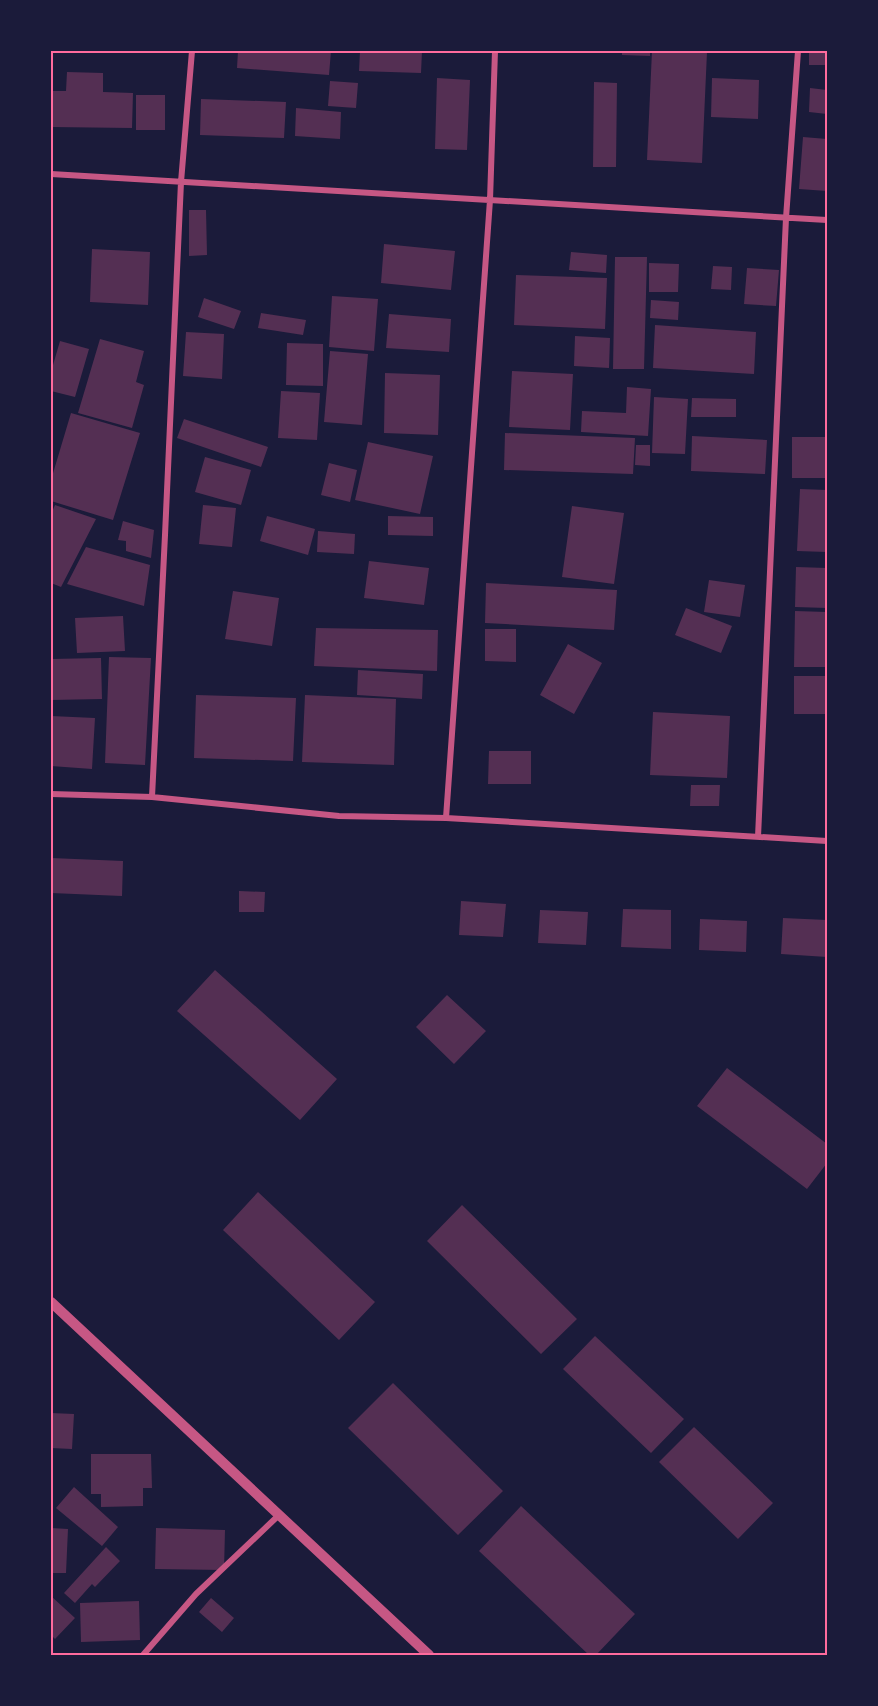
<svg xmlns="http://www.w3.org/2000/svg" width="878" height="1706" font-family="Roboto,sans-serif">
<rect width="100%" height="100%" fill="#1b1b3a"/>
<path fill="#542f53" d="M 238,51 L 331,51 L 329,75 L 237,68 Z
M 360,51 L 422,51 L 421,73 L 359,71 Z
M 622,51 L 650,51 L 650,56 L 622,55 Z
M 652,51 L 707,52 L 702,163 L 647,160 Z
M 809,51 L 827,51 L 827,65 L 809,65 Z
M 67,72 L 103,73 L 103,92 L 133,93 L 132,128 L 51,127 L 51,91 L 66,91 Z
M 437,78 L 470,80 L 467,150 L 435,149 Z
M 712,78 L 759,80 L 758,119 L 711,117 Z
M 330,81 L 358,83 L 356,108 L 328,106 Z
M 594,82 L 617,83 L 616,167 L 593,167 Z
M 810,88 L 827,90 L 827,114 L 809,112 Z
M 136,95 L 165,95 L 165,130 L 136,130 Z
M 201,99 L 286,102 L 284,138 L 200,135 Z
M 296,108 L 341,112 L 340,139 L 295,136 Z
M 803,137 L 827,139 L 827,191 L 799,189 Z
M 189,210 L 206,210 L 207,255 L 189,256 Z
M 384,244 L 455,251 L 451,290 L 381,283 Z
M 92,249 L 150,252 L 148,305 L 90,302 Z
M 571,252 L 607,255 L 606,273 L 569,270 Z
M 615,257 L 647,257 L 644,369 L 613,369 Z
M 649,263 L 679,264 L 678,292 L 649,292 Z
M 713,266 L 732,267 L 731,290 L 711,289 Z
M 747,268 L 779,270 L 776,306 L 744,304 Z
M 516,275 L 607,278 L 605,329 L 514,325 Z
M 332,296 L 378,299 L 374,351 L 329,347 Z
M 204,298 L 241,311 L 234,329 L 198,317 Z
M 651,300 L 679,302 L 678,320 L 650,318 Z
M 261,313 L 306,320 L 303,335 L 258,328 Z
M 389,314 L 451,319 L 449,352 L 386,348 Z
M 655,325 L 756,332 L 754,374 L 653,368 Z
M 186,332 L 224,334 L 222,379 L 183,376 Z
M 575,336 L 610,338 L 609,368 L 574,366 Z
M 100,339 L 144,351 L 136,382 L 144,385 L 132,428 L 78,413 Z
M 60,341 L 89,349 L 75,397 L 51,391 L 51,372 Z
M 287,343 L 323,344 L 323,386 L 286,385 Z
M 330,351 L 368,354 L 362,425 L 324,422 Z
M 512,371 L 573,374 L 570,430 L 509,427 Z
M 385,373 L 440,375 L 438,435 L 384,433 Z
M 627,387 L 651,389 L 648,436 L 581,432 L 582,411 L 626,413 Z
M 281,391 L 320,393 L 317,440 L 278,438 Z
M 654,397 L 688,399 L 685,454 L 652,453 Z
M 692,398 L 736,399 L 736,417 L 691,417 Z
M 71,413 L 140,433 L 113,520 L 51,501 L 51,480 Z
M 184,419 L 268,447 L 261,467 L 177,438 Z
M 505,433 L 635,438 L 633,474 L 504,470 Z
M 692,436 L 767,440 L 765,474 L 691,471 Z
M 792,437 L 827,437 L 827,478 L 792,478 Z
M 368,442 L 433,456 L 420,514 L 355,500 Z
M 636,445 L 650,445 L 650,466 L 635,465 Z
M 205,457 L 251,470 L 241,505 L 195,492 Z
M 329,463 L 357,470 L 350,502 L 321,495 Z
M 800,489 L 827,490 L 827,552 L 797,551 Z
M 55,505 L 96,519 L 61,587 L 51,583 L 51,514 Z
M 203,505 L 236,508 L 232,547 L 199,544 Z
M 572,506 L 624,513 L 614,584 L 562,577 Z
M 267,516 L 315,529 L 308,555 L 260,541 Z
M 388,516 L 433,517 L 433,536 L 388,535 Z
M 123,521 L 154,530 L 151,558 L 126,551 L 126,541 L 118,540 Z
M 318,531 L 355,534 L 354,554 L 317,552 Z
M 86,547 L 150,565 L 144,606 L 67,584 Z
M 369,561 L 429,568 L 424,605 L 364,598 Z
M 796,567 L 827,568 L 827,608 L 795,607 Z
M 709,580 L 745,585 L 740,617 L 704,612 Z
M 486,583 L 617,590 L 614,630 L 485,623 Z
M 233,591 L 279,598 L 272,646 L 225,639 Z
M 686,608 L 732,626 L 721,653 L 675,635 Z
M 795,611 L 827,612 L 827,667 L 794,667 Z
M 123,616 L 125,651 L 77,653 L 75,618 Z
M 316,628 L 438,630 L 437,671 L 314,666 Z
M 485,629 L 516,629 L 516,662 L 485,661 Z
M 568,644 L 602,663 L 574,714 L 540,695 Z
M 109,657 L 151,658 L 145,765 L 105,763 Z
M 101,658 L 102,699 L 51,700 L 51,659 Z
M 358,670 L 423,674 L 422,699 L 357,695 Z
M 794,676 L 827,676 L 827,714 L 794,714 Z
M 196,695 L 296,698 L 293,761 L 194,758 Z
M 305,695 L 396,699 L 394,765 L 302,762 Z
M 653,712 L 730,716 L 727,778 L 650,775 Z
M 51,716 L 95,718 L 92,769 L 51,766 Z
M 489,751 L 531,751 L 531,784 L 488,784 Z
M 691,785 L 720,785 L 719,806 L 690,806 Z
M 51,858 L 123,861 L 122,896 L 51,893 Z
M 239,891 L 265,892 L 264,912 L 239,912 Z
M 461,901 L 506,904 L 503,937 L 459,935 Z
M 623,909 L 671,910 L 671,949 L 621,947 Z
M 540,910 L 588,912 L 586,945 L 538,943 Z
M 783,918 L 827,920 L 827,957 L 781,954 Z
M 700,919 L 747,921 L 746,952 L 699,950 Z
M 215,970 L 337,1079 L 300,1120 L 177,1011 Z
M 447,995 L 486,1031 L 454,1064 L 416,1027 Z
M 727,1068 L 827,1144 L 827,1163 L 807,1189 L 697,1106 Z
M 258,1192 L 375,1302 L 339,1340 L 223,1230 Z
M 462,1205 L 577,1319 L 541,1354 L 427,1241 Z
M 595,1336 L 684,1419 L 651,1453 L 563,1369 Z
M 393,1383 L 503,1491 L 458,1535 L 348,1428 Z
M 51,1413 L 74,1414 L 72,1449 L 51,1448 Z
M 694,1427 L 773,1503 L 738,1539 L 659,1462 Z
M 91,1454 L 151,1454 L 152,1488 L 143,1488 L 143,1506 L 101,1507 L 101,1494 L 91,1494 Z
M 74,1487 L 118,1527 L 102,1546 L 56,1508 Z
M 521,1506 L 635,1614 L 596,1655 L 589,1655 L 479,1551 Z
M 51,1528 L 68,1529 L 66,1573 L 51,1573 Z
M 156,1528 L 225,1530 L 224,1570 L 155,1569 Z
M 106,1547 L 120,1561 L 95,1587 L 92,1584 L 75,1603 L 64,1593 Z
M 51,1596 L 75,1618 L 55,1639 L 51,1635 Z
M 211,1598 L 234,1618 L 222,1632 L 199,1612 Z
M 139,1601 L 140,1640 L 81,1642 L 80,1603 Z"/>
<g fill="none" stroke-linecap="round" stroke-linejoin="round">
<path stroke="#c65784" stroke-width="6" d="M 51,174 L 827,220
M 51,794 L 152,797 L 339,816 L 446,818 L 827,841
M 152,797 L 165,535 L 181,182 L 192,51
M 446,818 L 490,200 L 495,51
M 758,837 L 786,218 L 798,51
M 143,1655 L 196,1594 L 279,1515"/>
<path stroke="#c65784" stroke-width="10" d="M 51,1302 L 429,1655"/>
</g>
<rect width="878" height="1706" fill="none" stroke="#1b1b3a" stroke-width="105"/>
<rect x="52" y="52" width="774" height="1602" fill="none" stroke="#ff6b9d" stroke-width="2"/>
</svg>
